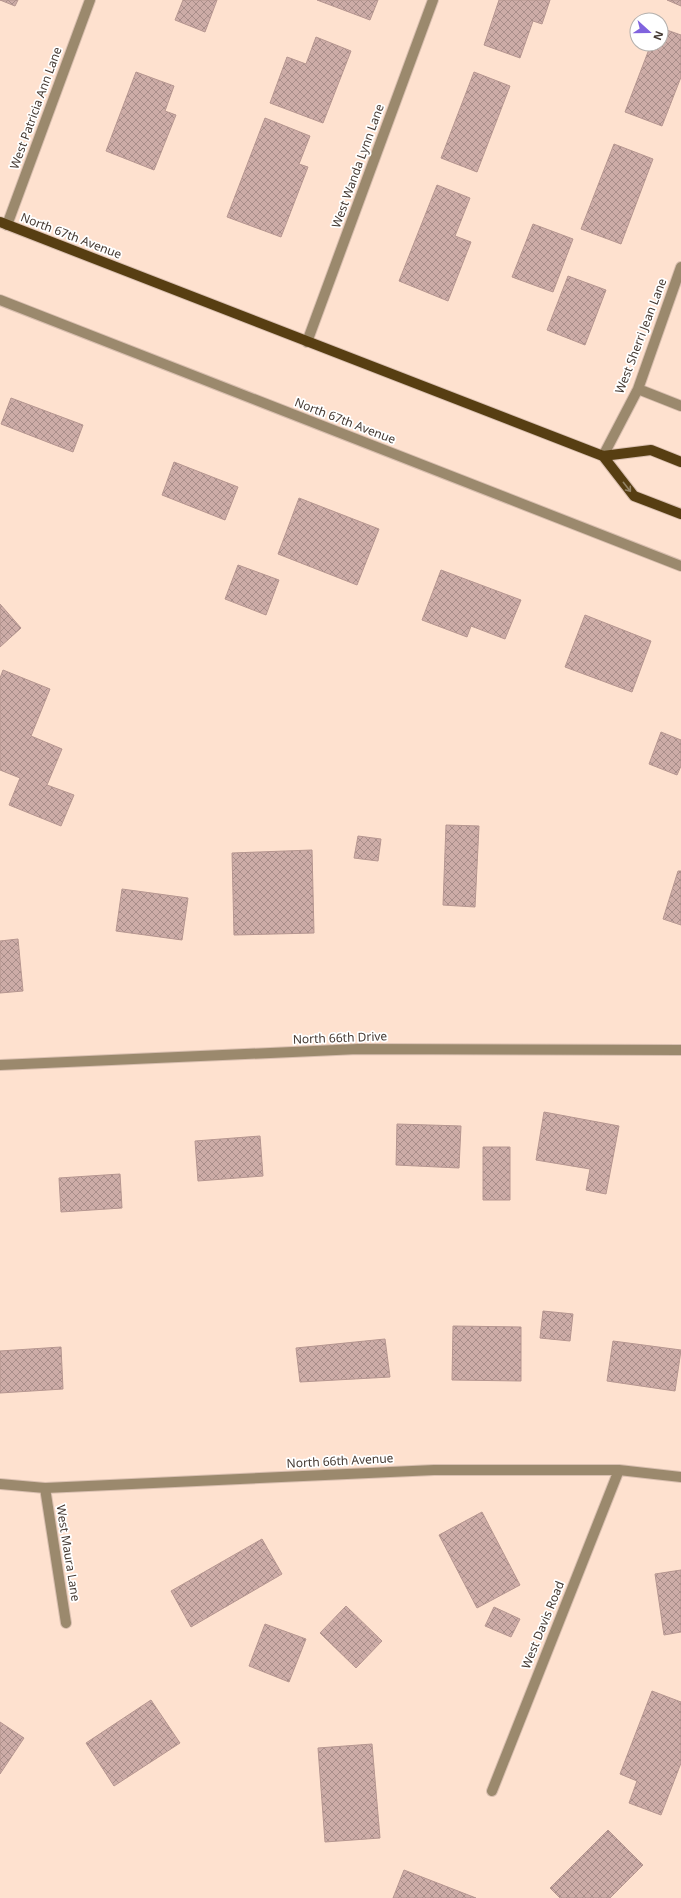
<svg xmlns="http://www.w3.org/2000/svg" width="681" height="1898" font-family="'Noto Sans',sans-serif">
<defs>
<pattern id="building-cross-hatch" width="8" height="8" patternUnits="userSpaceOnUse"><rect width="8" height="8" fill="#cdaca7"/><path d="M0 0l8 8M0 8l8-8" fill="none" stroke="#a88d89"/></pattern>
</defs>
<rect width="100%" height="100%" fill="#fee1cf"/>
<path fill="url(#building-cross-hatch)" stroke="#b69690" d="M 0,0 L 18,0 L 15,6 Z
M 183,0 L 217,0 L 205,32 L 175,20 Z
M 317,0 L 378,0 L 370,20 Z
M 499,0 L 550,0 L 542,24 L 533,21 L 520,58 L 484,45 Z
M 667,0 L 681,0 L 681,6 Z
M 661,28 L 681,35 L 681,77 L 662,126 L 625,112 L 651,44 L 661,44 Z
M 316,37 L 351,51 L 323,123 L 270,103 L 287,57 L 306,64 Z
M 136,72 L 174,86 L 165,111 L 176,115 L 154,170 L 106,151 Z
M 474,72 L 510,86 L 477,172 L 441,158 Z
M 265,118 L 310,136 L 299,164 L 308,167 L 281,237 L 227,217 Z
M 614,144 L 653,159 L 621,244 L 581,229 Z
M 437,185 L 470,198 L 455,236 L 471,242 L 448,301 L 399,281 Z
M 533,224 L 573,239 L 553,292 L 512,277 Z
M 568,276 L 606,290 L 585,345 L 547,330 Z
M 11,398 L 83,425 L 73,452 L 1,424 Z
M 174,462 L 238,487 L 225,520 L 162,495 Z
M 299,498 L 379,529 L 357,585 L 278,554 Z
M 238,565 L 279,580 L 266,615 L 225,599 Z
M 441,570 L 521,600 L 505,639 L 471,626 L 467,637 L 422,620 Z
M 0,604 L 21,628 L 0,647 Z
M 585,615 L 651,641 L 632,692 L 565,667 Z
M 3,670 L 50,689 L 31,736 L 62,749 L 47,785 L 74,795 L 61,826 L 9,805 L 20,778 L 0,770 L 0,678 Z
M 661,732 L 681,740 L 681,766 L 677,775 L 649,764 Z
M 446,825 L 479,826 L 475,907 L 443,905 Z
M 358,836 L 381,839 L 378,861 L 354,858 Z
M 312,850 L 314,933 L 234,935 L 232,853 Z
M 678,871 L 681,871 L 681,925 L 663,919 Z
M 122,889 L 188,898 L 182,940 L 116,931 Z
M 18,939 L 23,991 L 0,993 L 0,941 Z
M 544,1112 L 619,1126 L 606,1194 L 586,1190 L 590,1169 L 536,1160 Z
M 397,1124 L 461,1126 L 459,1168 L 396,1165 Z
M 260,1136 L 263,1176 L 198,1181 L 195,1141 Z
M 483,1147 L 510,1147 L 510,1200 L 483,1200 Z
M 120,1174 L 122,1208 L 61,1212 L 59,1178 Z
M 543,1311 L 573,1314 L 570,1341 L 540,1338 Z
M 453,1326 L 521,1327 L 521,1381 L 452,1380 Z
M 385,1339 L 390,1377 L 300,1382 L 296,1348 Z
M 613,1341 L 681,1350 L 675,1391 L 607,1381 Z
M 61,1347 L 63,1389 L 0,1393 L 0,1351 Z
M 482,1512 L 520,1585 L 477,1608 L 439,1535 Z
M 262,1539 L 282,1574 L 191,1627 L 171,1591 Z
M 681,1570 L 681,1632 L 664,1635 L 655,1574 Z
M 346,1606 L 382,1641 L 356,1668 L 320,1633 Z
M 494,1607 L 520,1619 L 511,1637 L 485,1626 Z
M 265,1624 L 306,1639 L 289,1682 L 249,1666 Z
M 652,1691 L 681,1702 L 681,1763 L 661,1815 L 629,1803 L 637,1781 L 620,1774 Z
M 151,1700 L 180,1743 L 114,1786 L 86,1743 Z
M 0,1722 L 24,1738 L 0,1774 Z
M 372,1744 L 380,1838 L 325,1842 L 318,1748 Z
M 608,1830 L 643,1865 L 610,1898 L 560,1898 L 550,1888 Z
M 404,1870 L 476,1898 L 393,1898 Z"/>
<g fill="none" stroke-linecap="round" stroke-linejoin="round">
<defs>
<path id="minor" d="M 7,225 L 90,0
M 0,300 L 681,566
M 307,342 L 433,0
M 638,389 L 681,406
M 603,456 L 638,389 L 681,267
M 0,1065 L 358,1049 L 681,1050
M 0,1484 L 45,1488 L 434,1470 L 619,1470 L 681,1477
M 45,1488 L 66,1623
M 492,1791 L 619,1470"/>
<path id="major" d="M 0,222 L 603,456 L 651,450 L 681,462
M 603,456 L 634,496 L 681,514"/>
</defs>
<use href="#minor" stroke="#d9bfb0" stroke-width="12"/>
<use href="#major" stroke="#d9bfb0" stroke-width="12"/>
<use href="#minor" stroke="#9b896d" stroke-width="10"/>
<use href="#major" stroke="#573e12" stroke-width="10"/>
</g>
<defs><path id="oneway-shaft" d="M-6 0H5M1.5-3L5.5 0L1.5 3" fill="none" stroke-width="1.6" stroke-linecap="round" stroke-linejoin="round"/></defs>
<use stroke="#928265" href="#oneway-shaft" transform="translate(627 487) rotate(52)"/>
<g text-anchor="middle" stroke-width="3.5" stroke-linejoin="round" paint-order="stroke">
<g font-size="12" fill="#443932" stroke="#fff">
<text transform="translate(36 108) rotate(-70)" y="4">West Patricia Ann Lane</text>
<text transform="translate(358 166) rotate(-70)" y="4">West Wanda Lynn Lane</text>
<text transform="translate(71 236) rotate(21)" y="4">North 67th Avenue</text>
<text transform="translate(641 336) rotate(-69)" y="4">West Sherri Jean Lane</text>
<text transform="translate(345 421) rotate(21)" y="4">North 67th Avenue</text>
<text transform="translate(340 1038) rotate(-2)" y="4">North 66th Drive</text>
<text transform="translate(340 1461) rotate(-3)" y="4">North 66th Avenue</text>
<text transform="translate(68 1553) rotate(81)" y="4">West Maura Lane</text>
<text transform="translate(543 1625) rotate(-68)" y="4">West Davis Road</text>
</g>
</g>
<g transform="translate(649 32) rotate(111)"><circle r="19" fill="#ffffff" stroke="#b4b0ad"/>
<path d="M0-3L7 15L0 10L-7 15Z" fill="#8063de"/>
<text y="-6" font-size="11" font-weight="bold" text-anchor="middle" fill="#443932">N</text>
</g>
</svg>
